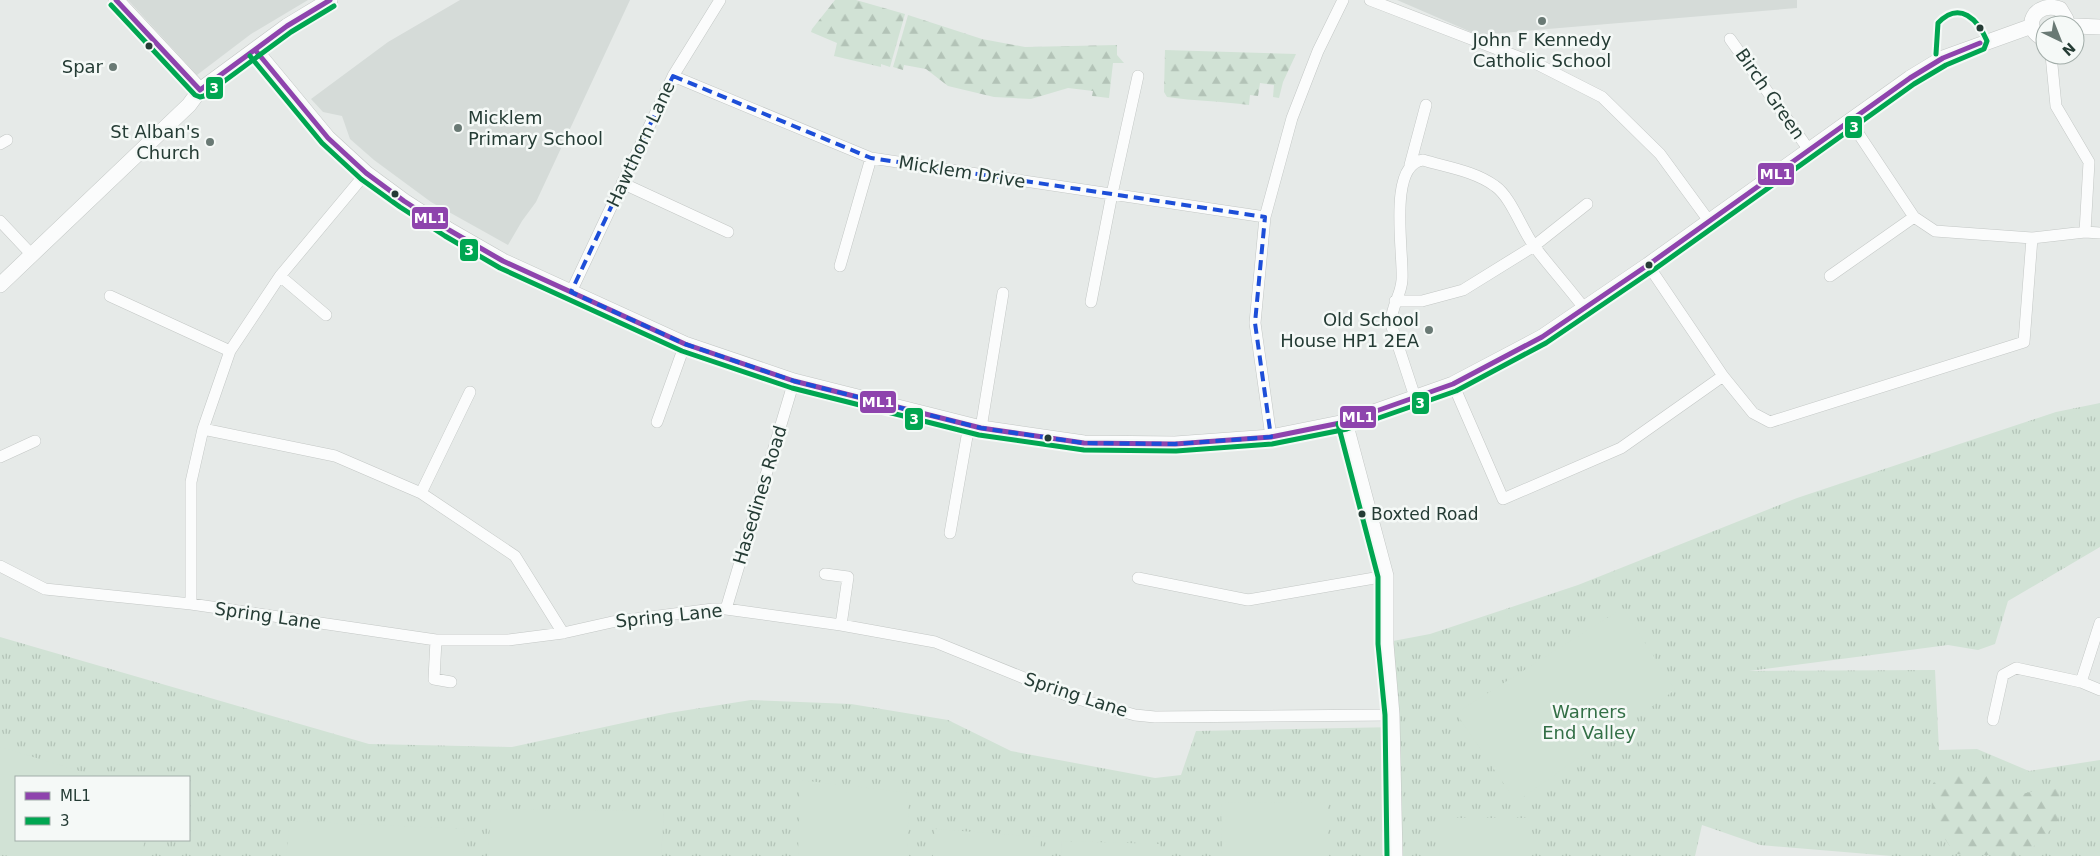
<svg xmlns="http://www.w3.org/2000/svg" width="2100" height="856" font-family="'DejaVu Sans',sans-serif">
<defs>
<pattern id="grass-tufts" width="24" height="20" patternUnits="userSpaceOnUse" patternTransform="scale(1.25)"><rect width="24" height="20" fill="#d1e2d5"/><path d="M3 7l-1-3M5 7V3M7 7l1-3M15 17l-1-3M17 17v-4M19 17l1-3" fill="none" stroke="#b3c3b7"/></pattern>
<pattern id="forest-firs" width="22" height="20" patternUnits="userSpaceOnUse" patternTransform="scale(1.25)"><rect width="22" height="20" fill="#d1e2d5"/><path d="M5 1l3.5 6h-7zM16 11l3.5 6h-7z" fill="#b3c3b7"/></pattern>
</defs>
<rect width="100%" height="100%" fill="#e6eae8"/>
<path fill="#d5dbd8" d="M 128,0 L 308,0 L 251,34 L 197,75 Z
M 460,0 L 630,0 L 536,202 L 522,221 L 508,245 L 431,202 L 374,160 L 350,139 L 342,116 L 323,112 L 311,99 L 388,42 Z
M 1397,0 L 1797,0 L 1797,8 L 1478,35 Z"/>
<path fill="url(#grass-tufts)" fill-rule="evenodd" d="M 2100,403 L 2100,547 L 2008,601 L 1995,644 L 1978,650 L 1948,645 L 1749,671 L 1935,670 L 1939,750 L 1977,749 L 2029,771 L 2100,760 L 2100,856 L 1892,856 L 1760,845 L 1702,825 L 1695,856 L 0,856 L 0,637 L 369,744 L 512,747 L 669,713 L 751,700 L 851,704 L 948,720 L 1011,751 L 1155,778 L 1181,775 L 1196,731 L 1397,727 L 1393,641 L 1430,634 L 1578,585 L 1797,498 L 2056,412 ZM 16,777 L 189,777 L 189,840 L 16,840 Z"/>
<path fill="url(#forest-firs)" d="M 835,0 L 856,0 L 905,14 L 890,67 L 881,64 L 881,67 L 834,56 L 837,43 L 811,32 L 812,29 Z
M 908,15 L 982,39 L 1025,47 L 1117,45 L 1117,55 L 1124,63 L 1113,63 L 1109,98 L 1092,96 L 1093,91 L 1068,88 L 1031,99 L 994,97 L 948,86 L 926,69 L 904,65 L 903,70 L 893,67 Z
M 1165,50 L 1296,54 L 1283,82 L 1279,98 L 1273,97 L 1274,85 L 1260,83 L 1258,96 L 1250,95 L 1249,105 C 1221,101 1194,101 1167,97 L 1164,92 Z
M 1962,771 L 1982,772 L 2022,794 L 2059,785 L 2058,821 L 2039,843 L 2018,856 L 1955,854 L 1931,818 L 1933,783 Z"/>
<path fill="#d1e2d5" d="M 1623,608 L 1675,690 L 1516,802 L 1456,713 Z
M 0,747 L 99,777 L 16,777 L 16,840 L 145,840 L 141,856 L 9,856 L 0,854 Z
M 800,780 L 909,793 L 907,856 L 798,856 Z
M 1221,802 L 1328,803 L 1328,856 L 1222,856 Z
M 491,809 L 664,811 L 661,856 L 488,856 Z
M 1439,818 L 1532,818 L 1532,856 L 1440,856 Z
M 290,821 L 465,829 L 463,856 L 286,856 Z
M 935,829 L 1041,837 L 1040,856 L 933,856 Z
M 1062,841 L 1160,844 L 1160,856 L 1061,856 Z"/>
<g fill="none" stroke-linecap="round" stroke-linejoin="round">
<defs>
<path id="minor" d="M 1370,0 L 1539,65 L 1602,97 L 1660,154 L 1709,221
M 1730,39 L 1809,150
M 2051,55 L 2056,106 L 2089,162 L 2085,232
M 673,76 L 871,158 L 1265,217
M 1850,121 L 1914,217 L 1935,231 L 2032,238 L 2085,232 L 2100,233
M 0,144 L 7,140
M 1410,165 L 1426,105
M 622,183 L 728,232
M 0,221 L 32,255
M 1648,265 L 1723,376 L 1753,413 L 1770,422 L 2024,342 L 2032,238
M 840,266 L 871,158
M 280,276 L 326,315
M 1830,276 L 1914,217
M 571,292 L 673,76 L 720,0
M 110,296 L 230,351
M 1395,301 L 1422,301 L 1463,290 L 1534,246 L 1587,204
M 1091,302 L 1112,194 L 1138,76
M 1453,384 L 1503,499 L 1621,448 L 1723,376
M 1415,397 L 1391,324 C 1391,306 1401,296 1402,280 C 1404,255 1387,164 1423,160 C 1446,167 1475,171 1495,186 C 1511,197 1521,228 1534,246 C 1550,267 1568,287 1584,308
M 657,422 L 685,344
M 981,428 L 1003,293
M 203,429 L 335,456 L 421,493 L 515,556 L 563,633
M 1271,437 L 1255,323 L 1265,217 L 1292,118 L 1318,51 L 1343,0
M 0,457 L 35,441
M 421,493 L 470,392
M 950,533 L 969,425
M 0,566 L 45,589 L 191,604 L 436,640 L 508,640 L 563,633 L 612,622 L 713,609 L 726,609 L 841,625 L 935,642 L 1071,697 L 1135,715 L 1155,717 L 1392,715
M 825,574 L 848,577 L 841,625
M 1138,578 L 1248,600 L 1386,576
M 191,604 L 191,482 L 203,429 L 230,351 L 280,276 L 366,173
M 726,609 L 794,381
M 436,640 L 434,679 L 451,682
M 2081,682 L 2100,623
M 1993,720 L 2003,675 L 2016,668 L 2081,682 L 2100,690"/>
<path id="tertiary" d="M 116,0 L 200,90
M 2075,26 L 2100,27
M 2045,39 C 2019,29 2035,0 2060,9 L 2066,19 L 2065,25
M 256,51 L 328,138 L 366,173 L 404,201 L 449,230 L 503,261 L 685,344 L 794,381 L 981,428 L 1084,443 L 1175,444 L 1271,437 L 1345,422 L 1453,384 L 1542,337 L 1648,265 L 1910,78 L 1943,58 L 2032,26
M 0,285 L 189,105 L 200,90 L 287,26 L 330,0
M 1345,422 L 1386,576 L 1386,644 L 1392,715 L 1395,856"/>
</defs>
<use href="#minor" stroke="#c3c7c5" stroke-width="12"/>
<use href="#tertiary" stroke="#c3c7c5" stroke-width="16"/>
<use href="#minor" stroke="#fbfcfc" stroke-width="11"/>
<use href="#tertiary" stroke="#fbfcfc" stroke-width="15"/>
<defs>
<path id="bus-1" d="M 116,0 L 200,90
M 256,51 L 328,138 L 366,173 L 404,201 L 449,230 L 503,261 L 685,344 L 794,381 L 981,428 L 1084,443 L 1175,444 L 1271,437 L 1345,422 L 1453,384 L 1542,337 L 1648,265 L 1910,78 L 1943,58 L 1980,43
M 200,90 L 287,26 L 330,0"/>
<path id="bus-2" d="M 111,5 L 195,95 L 200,97 L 204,96 L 291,32 L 334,6
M 250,56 L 322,143 L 361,179 L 400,207 L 445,236 L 500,268 L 682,351 L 792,388 L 979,435 L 1084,450 L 1176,451 L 1272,444 L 1347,429 L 1456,391 L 1546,343 L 1652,271 L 1914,84 L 1946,65 L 1984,49 L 1987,41 C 1978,20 1960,0 1938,23 L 1936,54
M 1338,424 L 1378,577 L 1378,644 L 1385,715 L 1387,856"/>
</defs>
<use href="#bus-1" stroke="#f5f9f7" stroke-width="9"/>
<use href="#bus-2" stroke="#f5f9f7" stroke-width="9"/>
<use href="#bus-1" stroke="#8e44ad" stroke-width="5"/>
<use href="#bus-2" stroke="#00a651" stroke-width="5"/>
</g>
<path fill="none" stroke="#1d4ed8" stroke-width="4" stroke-dasharray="10 6" stroke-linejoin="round" d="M 673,76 L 871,158 L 1265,217 L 1255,323 L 1271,437 L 1175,444 L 1084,443 L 981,428 L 794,381 L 685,344 L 571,292 Z"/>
<g fill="#697974" stroke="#f5f9f7" stroke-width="2">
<circle cx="1542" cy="21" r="5"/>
<circle cx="113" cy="67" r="5"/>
<circle cx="458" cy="128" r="5"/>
<circle cx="210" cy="142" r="5"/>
<circle cx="1429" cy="330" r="5"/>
</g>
<g fill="#253c35" stroke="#f5f9f7" stroke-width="2">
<circle cx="1980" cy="28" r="4.5"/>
<circle cx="149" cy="46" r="4.5"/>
<circle cx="395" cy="194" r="4.5"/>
<circle cx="1649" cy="265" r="4.5"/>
<circle cx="1048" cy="438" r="4.5"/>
<circle cx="1362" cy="514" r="4.5"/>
</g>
<g text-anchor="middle" stroke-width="5" stroke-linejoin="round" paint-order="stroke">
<g font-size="17" fill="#253c35" stroke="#f5f9f7" text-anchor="start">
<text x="1371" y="520">Boxted Road</text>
</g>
<g font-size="18" fill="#253c35" stroke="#f5f9f7" text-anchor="end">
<text x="1542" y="46" text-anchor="middle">John F Kennedy<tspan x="1542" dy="21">Catholic School</tspan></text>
<text x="103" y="73">Spar</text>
<text x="468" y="124" text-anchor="start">Micklem<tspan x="468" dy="21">Primary School</tspan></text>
<text x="200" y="138">St Alban's<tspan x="200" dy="21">Church</tspan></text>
<text x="1419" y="326">Old School<tspan x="1419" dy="21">House HP1 2EA</tspan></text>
</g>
<g font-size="18" fill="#253c35" stroke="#f5f9f7">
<text transform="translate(1770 94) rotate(55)" y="6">Birch Green</text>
<text transform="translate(641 144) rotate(-65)" y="6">Hawthorn Lane</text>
<text transform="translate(962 172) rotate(9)" y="6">Micklem Drive</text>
<text transform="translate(760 495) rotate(-73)" y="6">Hasedines Road</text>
<text transform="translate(268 616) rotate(8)" y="6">Spring Lane</text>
<text transform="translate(669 616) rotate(-6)" y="6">Spring Lane</text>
<text transform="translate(1076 695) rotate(18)" y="6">Spring Lane</text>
</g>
<g font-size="18" fill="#336f46" stroke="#f5f9f7">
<text x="1589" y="718">Warners<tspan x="1589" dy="21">End Valley</tspan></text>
</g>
</g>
<g stroke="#f5f9f7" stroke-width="2">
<rect x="205" y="76" width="19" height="24" rx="5" fill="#00a651"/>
<rect x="1844" y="115" width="19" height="24" rx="5" fill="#00a651"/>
<rect x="1757" y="162" width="38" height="24" rx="5" fill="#8e44ad"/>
<rect x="411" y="206" width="38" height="24" rx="5" fill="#8e44ad"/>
<rect x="459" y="238" width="20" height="24" rx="5" fill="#00a651"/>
<rect x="859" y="390" width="38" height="24" rx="5" fill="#8e44ad"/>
<rect x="1411" y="391" width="19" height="24" rx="5" fill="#00a651"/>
<rect x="1339" y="405" width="38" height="24" rx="5" fill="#8e44ad"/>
<rect x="904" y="407" width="20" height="24" rx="5" fill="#00a651"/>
</g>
<g font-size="14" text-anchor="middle" font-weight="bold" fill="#fff">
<text x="214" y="93">3</text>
<text x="1854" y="132">3</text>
<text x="1776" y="179">ML1</text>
<text x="430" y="223">ML1</text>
<text x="469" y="255">3</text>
<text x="878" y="407">ML1</text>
<text x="1420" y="408">3</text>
<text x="1358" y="422">ML1</text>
<text x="914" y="424">3</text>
</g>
<rect x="15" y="776" width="175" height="65" fill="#f5f9f7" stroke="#a2ada9"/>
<rect x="25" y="792" width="25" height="8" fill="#8e44ad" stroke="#a2ada9"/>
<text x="60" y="801" font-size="15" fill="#253c35">ML1</text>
<rect x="25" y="817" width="25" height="8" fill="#00a651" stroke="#a2ada9"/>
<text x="60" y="826" font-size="15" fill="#253c35">3</text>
<g transform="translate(2060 40) rotate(137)"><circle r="24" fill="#f5f9f7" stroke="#a2ada9"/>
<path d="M0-4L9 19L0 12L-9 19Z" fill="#697974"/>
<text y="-8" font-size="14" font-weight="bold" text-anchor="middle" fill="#253c35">N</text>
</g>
</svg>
